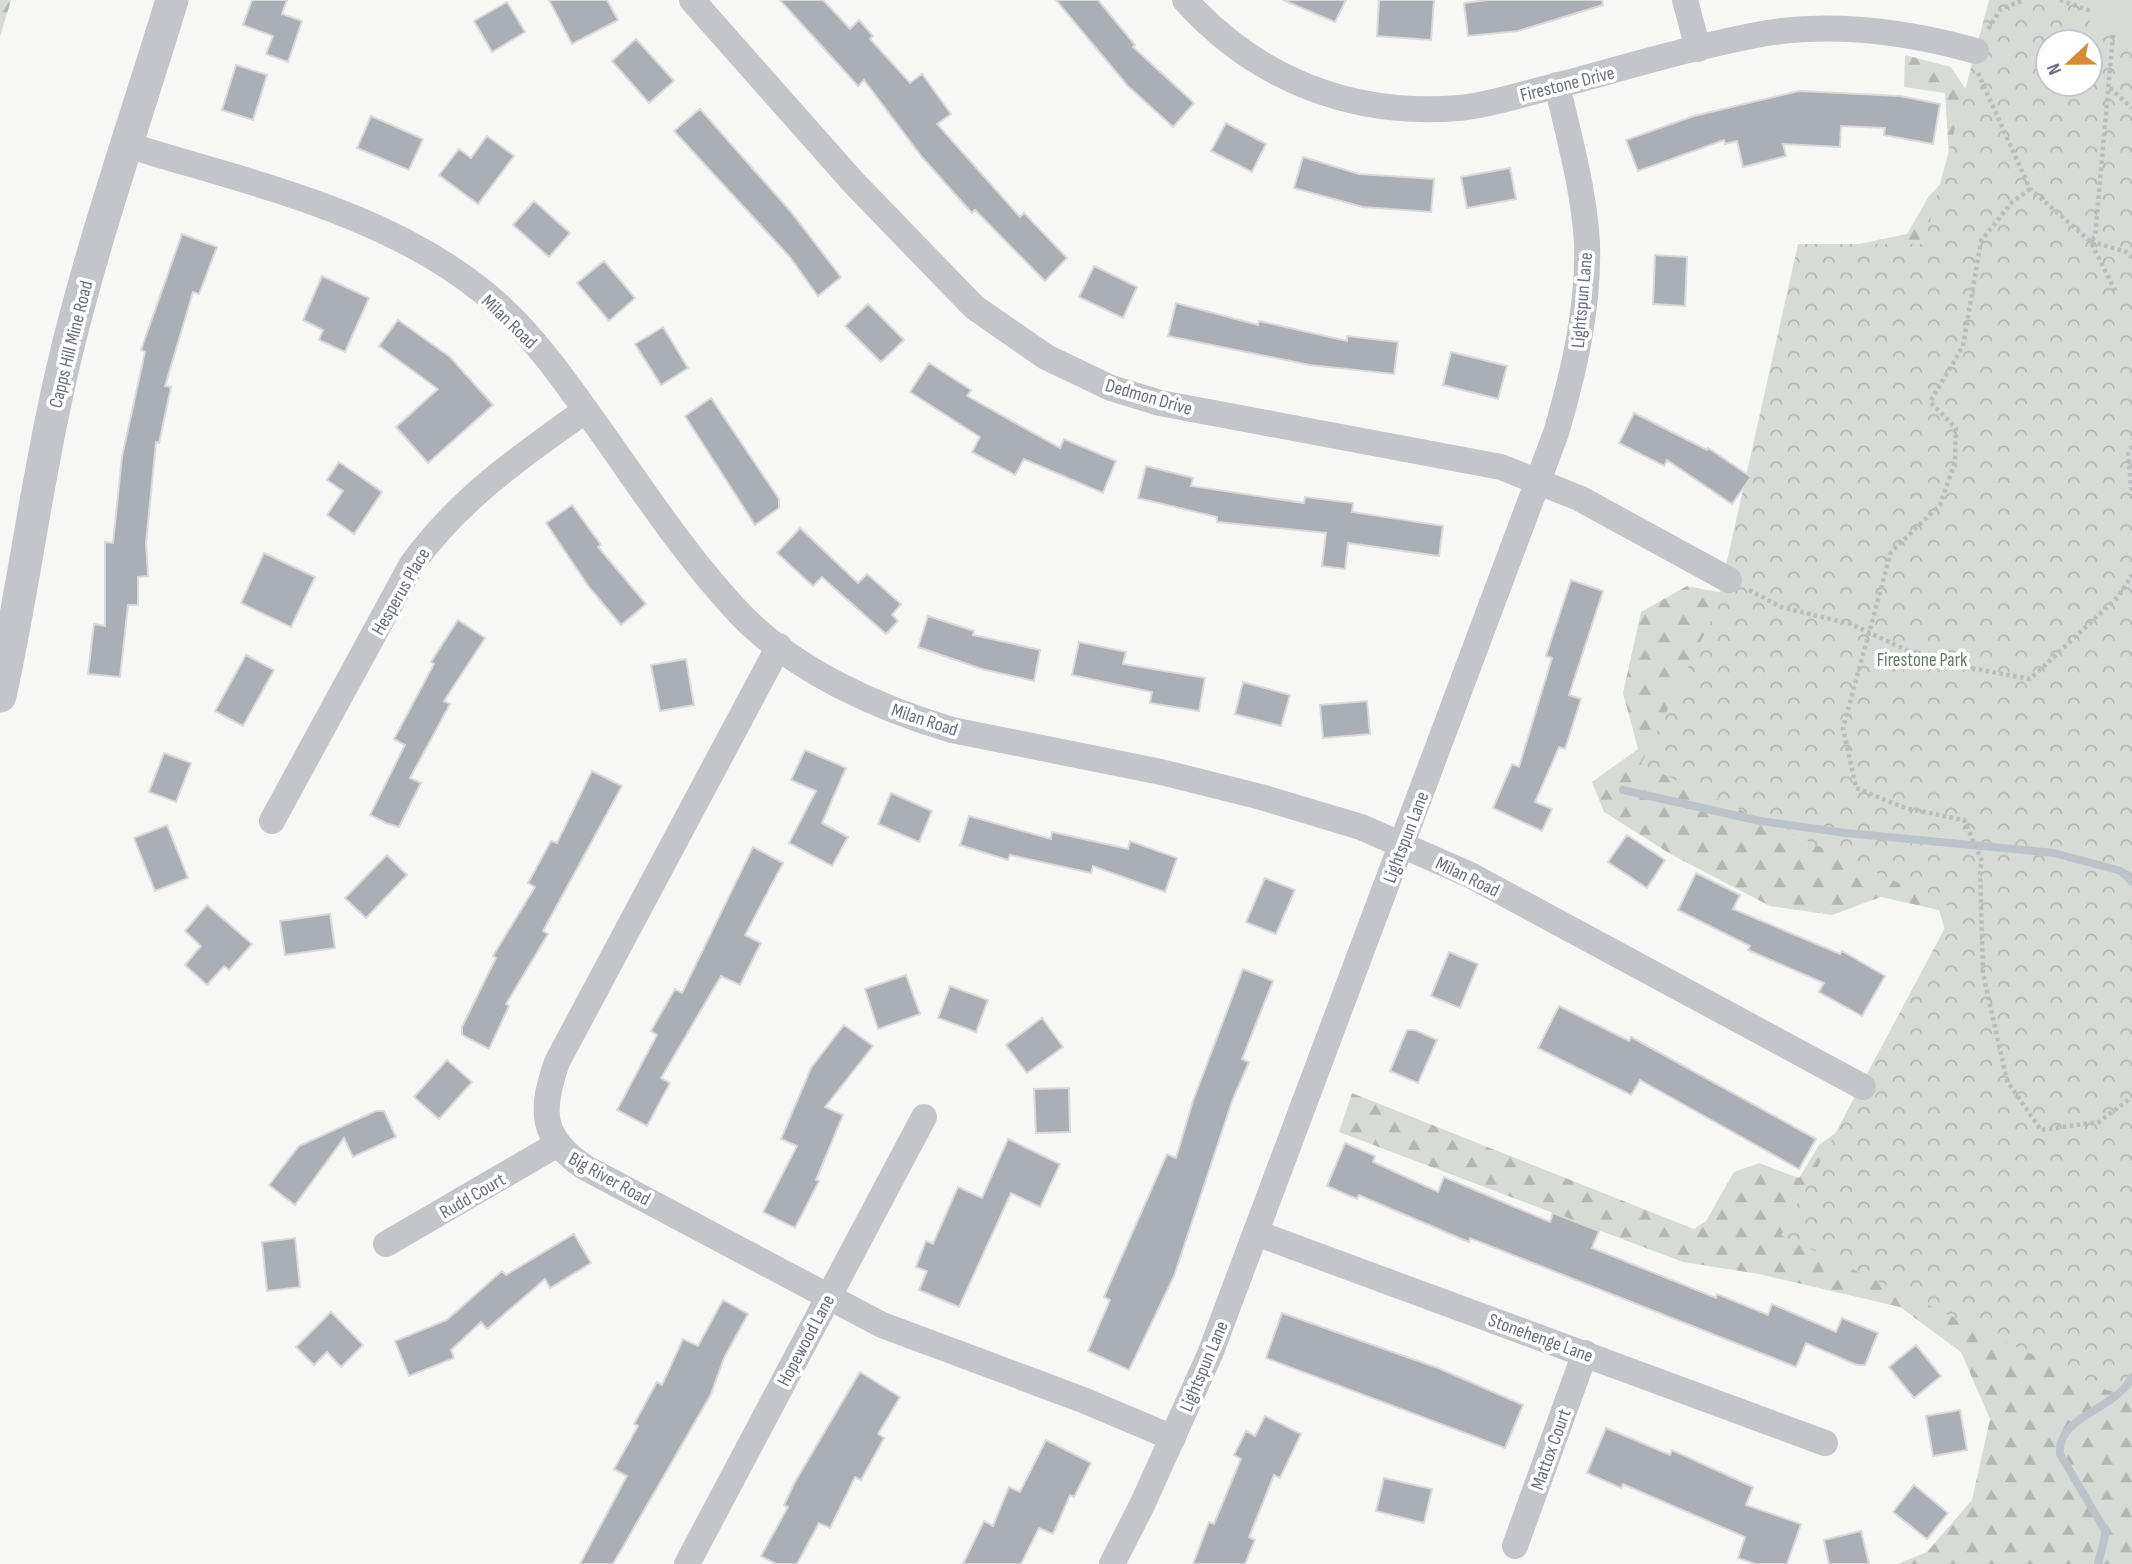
<svg xmlns="http://www.w3.org/2000/svg" width="2132" height="1564" font-family="'Sofia Sans Condensed',sans-serif">
<defs>
<pattern id="forest-firs" width="22" height="20" patternUnits="userSpaceOnUse" patternTransform="scale(1.75)"><rect width="22" height="20" fill="#d6dcd5"/><path d="M5 1l3.5 6h-7zM16 11l3.5 6h-7z" fill="#b2b7b2"/></pattern>
<pattern id="park-crowns" width="20" height="18" patternUnits="userSpaceOnUse" patternTransform="scale(1.75)"><rect width="20" height="18" fill="#d6dcd5"/><path d="M2 6a3 3 0 1 1 6 0M12 15a3 3 0 1 1 6 0" fill="none" stroke="#b2b7b2"/></pattern>
</defs>
<rect width="100%" height="100%" fill="#f7f8f5"/>
<path fill="url(#forest-firs)" d="M 0,0 L 11,0 L 0,37 Z
M 1905,55 L 1951,67 L 1976,105 L 2132,826 L 2132,1564 L 1897,1564 L 1927,1552 L 1972,1500 L 1990,1419 L 1961,1352 L 1900,1307 L 1759,1274 L 1683,1262 L 1339,1132 L 1352,1093 L 1694,1229 L 1706,1221 L 1734,1172 L 1759,1163 L 1799,1178 L 1819,1145 L 1876,1104 L 1948,940 L 1939,910 L 1881,897 L 1832,915 L 1770,906 L 1672,855 L 1604,812 L 1592,782 L 1638,749 L 1623,693 L 1641,612 L 1687,586 L 1729,594 L 1801,256 L 1907,234 L 1929,196 L 1950,175 L 1945,93 L 1904,87 Z"/>
<path fill="url(#park-crowns)" fill-rule="evenodd" d="M 1989,0 L 2132,0 L 2132,1402 L 1781,1235 L 1955,909 L 1641,764 L 1716,610 L 1798,244 L 1924,244 ZM 2048,42 L 2090,42 L 2090,84 L 2048,84 Z"/>
<path fill="#d6dcd5" d="M 2094,0 L 2132,0 L 2132,40 L 2088,29 Z"/>
<g fill="none" stroke-linecap="round" stroke-linejoin="round">
<path stroke="#bdc3cb" stroke-width="8" d="M 1623,790 L 1760,821 L 1846,833 L 2054,853 L 2121,871 L 2132,882
M 2098,1564 L 2106,1532 L 2060,1454 C 2057,1415 2114,1412 2132,1377"/>
</g>
<path fill="#aaaeb7" stroke="#d9d9d8" stroke-width="2" d="M 252,0 L 287,0 L 282,14 L 302,21 L 288,62 L 266,54 L 273,36 L 243,25 Z
M 549,0 L 607,0 L 618,20 L 572,44 Z
M 780,0 L 823,0 L 850,29 L 859,20 L 873,36 L 870,39 L 910,83 L 922,74 L 951,114 L 937,124 L 1020,217 L 1024,213 L 1067,258 L 1045,281 L 975,210 L 972,213 L 922,157 L 864,80 L 858,86 Z
M 1056,0 L 1098,0 L 1135,45 L 1133,47 L 1194,103 L 1173,127 L 1127,85 Z
M 1283,0 L 1346,0 L 1335,22 Z
M 1379,0 L 1434,0 L 1431,40 L 1377,36 Z
M 1488,0 L 1602,0 L 1603,5 L 1518,31 L 1468,36 L 1464,3 Z
M 507,2 L 525,32 L 492,52 L 474,21 Z
M 636,39 L 674,81 L 649,103 L 612,61 Z
M 236,65 L 267,75 L 253,120 L 222,110 Z
M 1799,91 L 1900,96 L 1940,104 L 1933,144 L 1884,135 L 1885,128 L 1841,126 L 1840,147 L 1783,144 L 1786,156 L 1743,167 L 1737,141 L 1725,144 L 1724,140 L 1638,171 L 1626,140 L 1694,116 Z
M 700,109 L 791,212 L 841,277 L 818,296 L 789,256 L 674,131 Z
M 371,116 L 423,139 L 409,170 L 357,148 Z
M 1226,123 L 1266,144 L 1252,172 L 1211,151 Z
M 487,136 L 514,156 L 478,204 L 439,175 L 459,149 L 471,158 Z
M 1303,157 L 1359,174 L 1434,179 L 1431,212 L 1363,207 L 1294,188 Z
M 1510,168 L 1516,199 L 1467,208 L 1461,177 Z
M 534,201 L 570,233 L 549,257 L 513,225 Z
M 182,234 L 217,247 L 199,294 L 193,292 L 165,386 L 171,387 L 159,443 L 156,442 L 146,543 L 148,576 L 138,577 L 138,605 L 128,605 L 120,677 L 88,674 L 94,624 L 105,626 L 105,542 L 113,543 L 122,457 L 145,352 L 141,350 Z
M 1655,255 L 1687,257 L 1685,306 L 1653,304 Z
M 604,261 L 635,298 L 609,321 L 577,283 Z
M 1094,266 L 1137,287 L 1123,318 L 1079,297 Z
M 322,276 L 369,298 L 345,352 L 319,340 L 323,330 L 303,320 Z
M 1176,303 L 1258,325 L 1259,321 L 1347,341 L 1347,336 L 1398,342 L 1394,374 L 1310,365 L 1168,336 Z
M 868,304 L 904,340 L 881,362 L 845,326 Z
M 398,320 L 450,357 L 493,405 L 428,463 L 396,427 L 438,389 L 379,346 Z
M 663,327 L 688,368 L 661,385 L 635,344 Z
M 1451,352 L 1507,366 L 1498,399 L 1443,385 Z
M 929,363 L 971,390 L 967,396 L 1060,448 L 1064,439 L 1116,461 L 1103,493 L 1024,459 L 1015,475 L 972,452 L 980,437 L 910,392 Z
M 711,398 L 779,499 L 779,508 L 755,525 L 685,416 Z
M 1634,413 L 1707,450 L 1708,448 L 1751,477 L 1732,504 L 1667,460 L 1664,466 L 1619,443 Z
M 339,462 L 382,492 L 354,534 L 327,515 L 343,491 L 327,480 Z
M 1146,466 L 1193,478 L 1191,486 L 1304,503 L 1305,497 L 1353,503 L 1352,512 L 1443,526 L 1439,556 L 1348,543 L 1345,569 L 1322,566 L 1326,533 L 1217,522 L 1217,517 L 1138,498 Z
M 572,505 L 601,545 L 598,547 L 646,604 L 621,625 L 589,587 L 546,523 Z
M 800,528 L 858,583 L 867,574 L 901,604 L 892,615 L 898,621 L 886,634 L 822,577 L 813,586 L 777,553 Z
M 264,553 L 315,577 L 291,627 L 241,603 Z
M 1571,580 L 1603,591 L 1569,695 L 1581,699 L 1565,749 L 1559,747 L 1535,802 L 1552,809 L 1542,831 L 1493,808 L 1512,764 L 1519,767 L 1552,658 L 1546,656 Z
M 928,616 L 974,631 L 973,635 L 1040,650 L 1034,681 L 982,669 L 918,647 Z
M 458,620 L 485,638 L 444,701 L 450,704 L 410,778 L 421,783 L 399,827 L 386,823 L 370,815 L 405,745 L 394,739 L 434,664 L 431,662 Z
M 1079,642 L 1126,652 L 1123,664 L 1205,678 L 1199,711 L 1150,703 L 1152,692 L 1072,675 Z
M 246,655 L 274,670 L 243,726 L 215,711 Z
M 686,659 L 694,705 L 660,711 L 651,665 Z
M 1243,682 L 1290,695 L 1281,726 L 1235,714 Z
M 1367,701 L 1370,734 L 1323,738 L 1320,705 Z
M 805,750 L 846,768 L 822,823 L 848,837 L 832,866 L 789,843 L 816,791 L 791,780 Z
M 164,753 L 191,763 L 176,802 L 149,792 Z
M 592,771 L 622,786 L 543,931 L 548,934 L 506,1004 L 509,1006 L 489,1049 L 462,1035 L 462,1027 L 496,958 L 493,956 L 535,887 L 528,883 L 551,841 L 557,843 Z
M 891,793 L 932,811 L 919,842 L 878,824 Z
M 969,816 L 1051,839 L 1052,832 L 1128,849 L 1130,841 L 1177,858 L 1165,892 L 1093,866 L 1091,873 L 1010,855 L 1008,860 L 960,845 Z
M 167,825 L 188,878 L 155,891 L 134,838 Z
M 1627,835 L 1665,860 L 1647,888 L 1608,862 Z
M 753,847 L 783,863 L 745,935 L 761,943 L 740,985 L 721,976 L 661,1078 L 670,1083 L 647,1126 L 617,1110 L 657,1035 L 651,1031 L 675,989 L 682,993 Z
M 387,855 L 407,875 L 366,918 L 345,898 Z
M 1696,873 L 1740,895 L 1733,909 L 1840,954 L 1842,951 L 1885,976 L 1862,1016 L 1819,992 L 1824,983 L 1748,950 L 1750,946 L 1678,910 Z
M 1265,878 L 1295,890 L 1276,934 L 1246,922 Z
M 207,905 L 252,944 L 229,970 L 224,966 L 207,985 L 185,965 L 201,946 L 185,931 Z
M 330,914 L 335,948 L 285,955 L 280,921 Z
M 1449,952 L 1478,964 L 1460,1008 L 1431,996 Z
M 1243,969 L 1273,981 L 1242,1059 L 1249,1062 L 1232,1101 L 1174,1276 L 1129,1370 L 1088,1351 L 1110,1300 L 1104,1297 L 1167,1154 L 1176,1158 L 1193,1101 Z
M 906,975 L 920,1014 L 878,1029 L 865,989 Z
M 950,986 L 988,1000 L 976,1032 L 938,1018 Z
M 1559,1006 L 1629,1041 L 1631,1037 L 1816,1139 L 1799,1169 L 1640,1080 L 1631,1095 L 1538,1048 Z
M 1042,1018 L 1063,1047 L 1027,1073 L 1006,1045 Z
M 844,1025 L 873,1046 L 825,1107 L 843,1115 L 816,1180 L 819,1181 L 795,1228 L 763,1212 L 797,1146 L 781,1139 L 811,1068 Z
M 1407,1030 L 1415,1030 L 1437,1040 L 1418,1083 L 1390,1071 Z
M 447,1060 L 472,1082 L 439,1119 L 414,1097 Z
M 1069,1088 L 1070,1132 L 1036,1133 L 1034,1089 Z
M 376,1111 L 384,1111 L 396,1137 L 353,1157 L 344,1138 L 295,1205 L 269,1185 L 299,1146 Z
M 1008,1139 L 1060,1164 L 1040,1207 L 1011,1193 L 959,1307 L 919,1290 L 927,1271 L 916,1267 L 926,1241 L 933,1244 L 958,1187 L 982,1198 Z
M 1345,1143 L 1375,1156 L 1373,1162 L 1438,1192 L 1444,1177 L 1550,1222 L 1553,1213 L 1599,1231 L 1592,1248 L 1716,1298 L 1717,1294 L 1768,1315 L 1772,1304 L 1836,1332 L 1842,1318 L 1878,1333 L 1865,1365 L 1857,1365 L 1806,1343 L 1796,1367 L 1470,1238 L 1469,1242 L 1359,1195 L 1357,1199 L 1327,1186 Z
M 574,1234 L 591,1263 L 550,1288 L 545,1279 L 487,1329 L 481,1322 L 451,1350 L 454,1358 L 409,1376 L 395,1341 L 447,1320 L 502,1271 L 506,1275 Z
M 295,1238 L 300,1287 L 267,1291 L 262,1242 Z
M 723,1300 L 748,1314 L 724,1358 L 711,1394 L 613,1564 L 580,1564 L 627,1476 L 614,1469 L 638,1426 L 634,1424 L 657,1382 L 662,1385 L 683,1339 L 698,1346 Z
M 331,1312 L 363,1345 L 341,1367 L 327,1352 L 314,1365 L 296,1347 Z
M 1282,1313 L 1438,1368 L 1523,1405 L 1505,1448 L 1266,1358 Z
M 1916,1345 L 1941,1376 L 1914,1398 L 1889,1367 Z
M 860,1372 L 900,1397 L 878,1434 L 884,1438 L 861,1480 L 855,1477 L 830,1528 L 819,1523 L 797,1564 L 776,1564 L 761,1556 L 788,1507 L 784,1505 L 795,1482 Z
M 1960,1410 L 1967,1450 L 1933,1456 L 1926,1416 Z
M 1265,1416 L 1301,1434 L 1280,1478 L 1274,1475 L 1249,1537 L 1255,1540 L 1245,1564 L 1193,1564 L 1209,1522 L 1214,1524 L 1241,1459 L 1234,1455 L 1246,1431 L 1255,1436 Z
M 1606,1428 L 1670,1455 L 1672,1450 L 1753,1487 L 1746,1505 L 1801,1524 L 1787,1564 L 1755,1564 L 1738,1558 L 1745,1537 L 1623,1484 L 1621,1488 L 1587,1473 Z
M 1046,1440 L 1091,1463 L 1074,1497 L 1070,1495 L 1053,1534 L 1039,1528 L 1021,1564 L 963,1564 L 984,1521 L 993,1526 L 1009,1487 L 1020,1492 Z
M 1384,1478 L 1432,1489 L 1424,1523 L 1376,1511 Z
M 1914,1485 L 1948,1513 L 1927,1539 L 1893,1512 Z
M 1861,1531 L 1869,1564 L 1829,1564 L 1824,1540 Z"/>
<g fill="none" stroke-linecap="round" stroke-linejoin="round">
<path stroke="#bbbcc0" stroke-width="4.5" stroke-dasharray="3.5 3.5" stroke-linecap="butt" d="M 2060,0 L 2091,11
M 1988,29 L 2001,9 L 2024,0
M 2113,35 L 2095,237 L 2090,241 L 2126,252 L 2132,258
M 1978,73 L 2030,189 L 2090,241 L 2116,292
M 2110,88 L 2132,108
M 2030,189 L 2012,202 L 1981,241 L 1963,346 L 1930,402 L 1956,428 L 1955,462 L 1940,505 L 1891,552 L 1843,728 L 1856,788 L 1905,808 L 1964,820 L 1982,861 L 1980,871 L 1983,973 L 2007,1081 L 2041,1130 L 2099,1122 L 2132,1097
M 2132,446 L 2128,455 L 2132,495
M 1749,590 L 1781,607 L 1851,624 L 1927,660 L 2030,679 L 2118,597 L 2132,575"/>
<path stroke="#c3c5ca" stroke-width="26" d="M 692,0 L 854,183 L 974,307 L 1046,357 L 1111,388 L 1160,403 L 1501,467 L 1579,498 L 1729,580
M 1185,0 C 1256,79 1352,117 1459,108 C 1491,105 1522,94 1552,87 C 1623,68 1695,46 1767,33 C 1838,22 1908,32 1976,51
M 1685,0 L 1698,49
M 127,145 C 252,184 394,213 495,302 C 539,341 571,390 605,437 C 648,498 689,560 740,614 C 795,671 878,708 952,730 L 1161,772 L 1261,797 L 1361,827 L 1470,875 L 1863,1087
M 779,646 L 557,1062 C 540,1111 540,1138 586,1168 L 882,1325 L 1083,1400 L 1173,1438
M 272,821 L 412,564 C 459,499 521,456 586,410
M 1256,1233 L 1825,1443
M 386,1244 L 556,1145
M 1515,1546 L 1585,1353
M 687,1564 L 924,1117
M 1112,1564 L 1143,1503 L 1210,1354 L 1556,433 C 1574,371 1589,308 1587,243 C 1584,190 1569,137 1557,85"/>
<path stroke="#c3c5ca" stroke-width="33" d="M 0,696 C 24,587 37,476 63,367 C 92,243 135,122 172,0"/>
</g>
<g text-anchor="middle" stroke-width="7" stroke-linejoin="round" paint-order="stroke">
<g font-size="19" fill="#697084" stroke="#fff">
<text transform="translate(1567 83) rotate(-14)" y="7">Firestone Drive</text>
<text transform="translate(1581 300) rotate(-85)" y="7">Lightspun Lane</text>
<text transform="translate(510 321) rotate(44)" y="7">Milan Road</text>
<text transform="translate(70 344) rotate(-76)" y="7">Capps Hill Mine Road</text>
<text transform="translate(1149 396) rotate(16)" y="7">Dedmon Drive</text>
<text transform="translate(400 591) rotate(-60)" y="7">Hesperus Place</text>
<text transform="translate(925 719) rotate(18)" y="7">Milan Road</text>
<text transform="translate(1405 837) rotate(-69)" y="7">Lightspun Lane</text>
<text transform="translate(1468 876) rotate(26)" y="7">Milan Road</text>
<text transform="translate(610 1178) rotate(29)" y="7">Big River Road</text>
<text transform="translate(472 1195) rotate(-30)" y="7">Rudd Court</text>
<text transform="translate(1541 1337) rotate(20)" y="7">Stonehenge Lane</text>
<text transform="translate(805 1340) rotate(-62)" y="7">Hopewood Lane</text>
<text transform="translate(1203 1366) rotate(-67)" y="7">Lightspun Lane</text>
<text transform="translate(1550 1449) rotate(-70)" y="7">Mattox Court</text>
</g>
<g font-size="19" fill="#677b69" stroke="#fff">
<text x="1922" y="666">Firestone Park</text>
</g>
</g>
<g transform="translate(2069 63) rotate(248)"><circle r="33" fill="#ffffff" stroke="#c3c6ce" stroke-width="2"/>
<path d="M0-5L12 26L0 18L-12 26Z" fill="#d68b37"/>
<text y="-10" font-size="19" font-weight="bold" text-anchor="middle" fill="#697084">N</text>
</g>
</svg>
